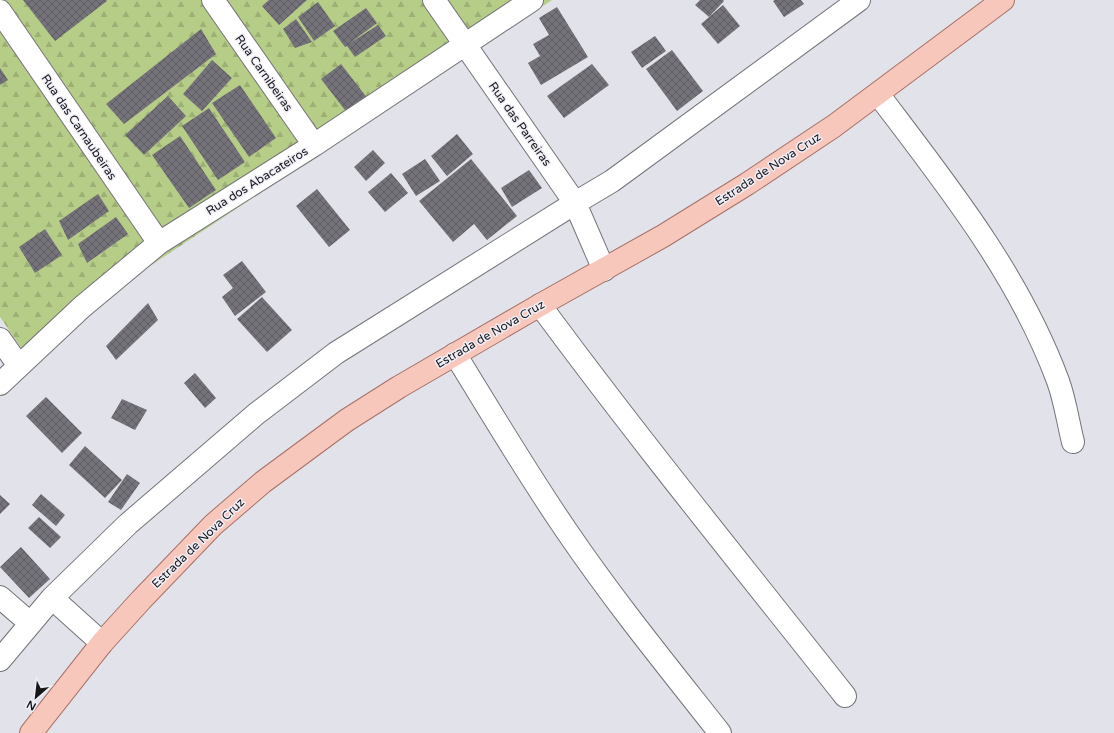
<svg xmlns="http://www.w3.org/2000/svg" width="1114" height="733" font-family="'Varela Round',sans-serif">
<defs>
<pattern id="forest-firs" width="22" height="20" patternUnits="userSpaceOnUse"><rect width="22" height="20" fill="#b6cd87"/><path d="M5 1l3.5 6h-7zM16 11l3.5 6h-7z" fill="#9caf74"/></pattern>
<pattern id="building-cross-hatch" width="8" height="8" patternUnits="userSpaceOnUse"><rect width="8" height="8" fill="#75737a"/><path d="M0 0l8 8M0 8l8-8" fill="none" stroke="#5f5d63"/></pattern>
</defs>
<rect width="100%" height="100%" fill="#e2e2ea"/>
<path fill="url(#forest-firs)" d="M 0,0 L 552,0 L 23,350 L 0,317 Z"/>
<path fill="url(#building-cross-hatch)" d="M 23,0 L 106,0 L 107,1 L 55,41 Z
M 269,0 L 307,0 L 279,25 L 262,6 Z
M 700,0 L 723,0 L 724,1 L 709,17 L 695,5 Z
M 775,0 L 801,0 L 804,4 L 784,17 L 773,1 Z
M 318,2 L 335,26 L 314,41 L 298,17 Z
M 723,5 L 740,26 L 718,44 L 701,24 Z
M 557,7 L 588,57 L 541,85 L 528,63 L 540,56 L 533,44 L 549,35 L 539,18 Z
M 366,8 L 377,23 L 350,43 L 378,25 L 386,36 L 355,57 L 347,46 L 345,47 L 333,31 Z
M 296,19 L 312,42 L 295,48 L 283,29 Z
M 201,29 L 216,54 L 124,124 L 106,104 Z
M 655,36 L 666,51 L 642,68 L 631,52 Z
M 672,50 L 703,91 L 677,111 L 646,69 Z
M 212,60 L 232,78 L 202,111 L 183,94 Z
M 341,64 L 368,99 L 348,114 L 321,79 Z
M 592,64 L 609,85 L 564,118 L 547,96 Z
M 0,68 L 8,80 L 0,85 Z
M 240,85 L 276,138 L 249,157 L 212,103 Z
M 168,96 L 186,116 L 144,155 L 125,135 Z
M 209,108 L 245,162 L 218,180 L 182,126 Z
M 457,134 L 473,154 L 447,176 L 431,156 Z
M 180,136 L 216,190 L 189,208 L 152,155 Z
M 373,150 L 385,163 L 366,181 L 354,167 Z
M 425,159 L 440,181 L 416,196 L 402,174 Z
M 471,159 L 517,216 L 487,240 L 474,224 L 453,242 L 419,201 Z
M 529,170 L 542,188 L 512,207 L 501,188 Z
M 391,173 L 408,193 L 385,212 L 368,192 Z
M 317,189 L 350,230 L 329,247 L 296,206 Z
M 98,194 L 109,211 L 68,240 L 59,221 Z
M 116,217 L 128,234 L 87,263 L 78,244 Z
M 45,229 L 62,255 L 35,273 L 19,247 Z
M 242,261 L 266,292 L 235,316 L 222,297 L 233,288 L 223,275 Z
M 262,297 L 292,330 L 267,352 L 237,319 Z
M 148,303 L 158,320 L 116,360 L 106,346 Z
M 195,373 L 216,398 L 205,408 L 184,383 Z
M 46,397 L 82,433 L 62,453 L 26,416 Z
M 122,399 L 147,410 L 135,430 L 111,418 Z
M 85,446 L 122,480 L 105,498 L 69,465 Z
M 127,474 L 140,483 L 121,510 L 108,502 Z
M 41,494 L 65,515 L 56,526 L 32,505 Z
M 0,495 L 10,504 L 0,514 Z
M 39,517 L 61,537 L 50,548 L 28,528 Z
M 21,547 L 50,579 L 29,598 L 0,567 Z"/>
<g fill="none" stroke-linecap="round" stroke-linejoin="round">
<defs>
<path id="minor" d="M 213,0 L 314,145
M 434,0 L 575,203 L 604,270
M 0,11 L 159,243
M 878,94 C 946,184 1018,273 1058,381 C 1065,400 1068,422 1073,442
M 540,305 C 638,438 743,567 845,696
M 0,339 L 19,366
M 455,354 C 492,414 528,475 568,533 C 615,602 668,667 720,733
M 0,384 L 82,307 L 159,243 L 314,145 L 532,0
M 0,597 L 30,623
M 52,598 L 102,643
M 0,660 L 52,598 L 128,524 L 256,414 L 336,353 L 575,203 L 612,181 L 859,0"/>
<path id="major" d="M 31,733 L 102,643 L 141,600 L 213,525 L 263,482 L 309,448 L 347,420 L 399,387 L 540,305 L 663,236 L 747,184 L 834,126 L 1003,0"/>
</defs>
<use href="#minor" stroke="#74747b" stroke-width="24"/>
<use href="#major" stroke="#a77166" stroke-width="24"/>
<use href="#minor" stroke="#fff" stroke-width="22"/>
<use href="#major" stroke="#f8c7bc" stroke-width="22"/>
</g>
<g text-anchor="middle" stroke-width="3" stroke-linejoin="round" paint-order="stroke">
<g font-size="12" fill="#17171a" stroke="#f0eff8">
<text transform="translate(264 73) rotate(55)" y="4">Rua Carnibeiras</text>
<text transform="translate(520 124) rotate(55)" y="4">Rua das Parreiras</text>
<text transform="translate(79 127) rotate(56)" y="4">Rua das Carnaubeiras</text>
<text transform="translate(768 169) rotate(-33)" y="4">Estrada de Nova Cruz</text>
<text transform="translate(257 181) rotate(-32)" y="4">Rua dos Abacateiros</text>
<text transform="translate(490 334) rotate(-30)" y="4">Estrada de Nova Cruz</text>
<text transform="translate(198 543) rotate(-44)" y="4">Estrada de Nova Cruz</text>
</g>
</g>
<g transform="translate(36 697) rotate(208)" stroke="#f0eff8" stroke-width="3" paint-order="stroke">
<path d="M0-3L7 15L0 10L-7 15Z" fill="#17171a"/>
<text y="-6" font-size="11" font-weight="bold" text-anchor="middle" fill="#17171a">N</text>
</g>
</svg>
